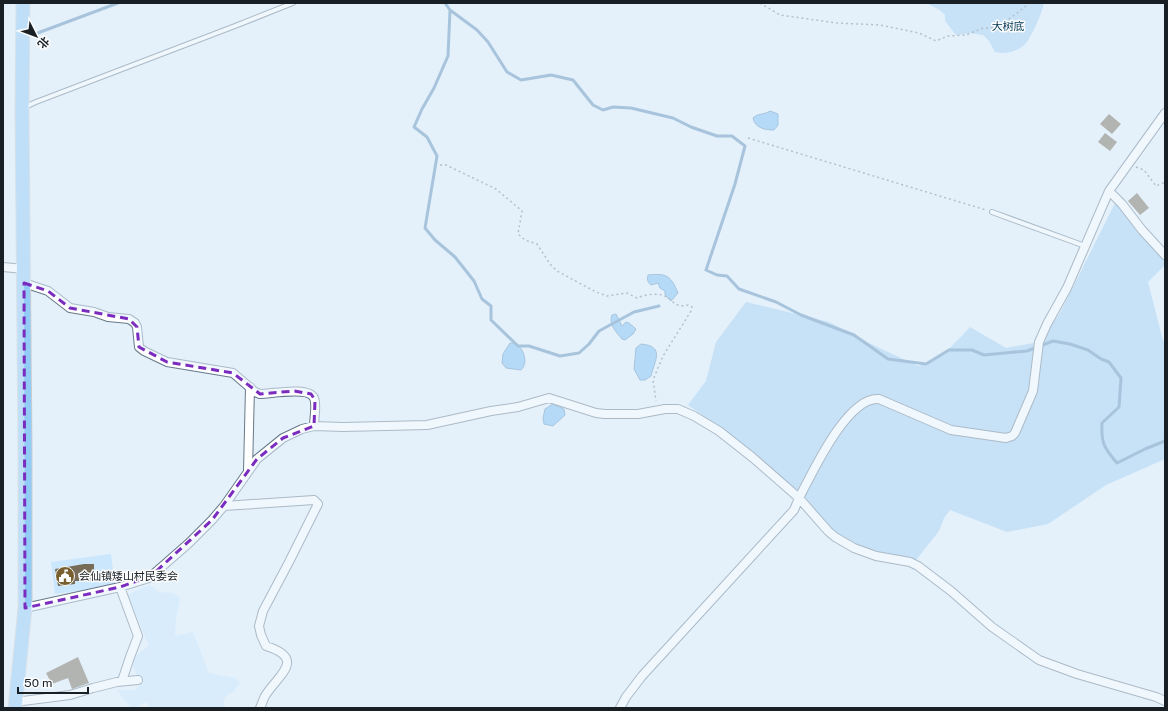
<svg xmlns="http://www.w3.org/2000/svg" width="1168" height="711" font-family="'Public Sans','Noto Sans SC',sans-serif">
<rect width="100%" height="100%" fill="#e4f1fb"/>
<path fill="#cbe7fd" d="M 111,554 L 115,586 L 55,594 L 51,562 Z
M 150,585 L 159,592 L 173,593 L 180,598 L 176,619 L 175,636 L 193,632 L 209,673 L 235,678 L 240,682 L 233,692 L 227,695 L 223,702 L 226,708 L 150,708 L 147,702 L 134,708 L 131,708 L 117,690 L 135,690 L 140,685 L 131,659 L 149,646 L 128,595 L 135,591 Z"/>
<path fill="#a4cff2" d="M 927,3 L 1044,3 C 1042,13 1030,42 1022,47 C 1013,53 1005,54 995,52 L 989,41 L 983,35 L 970,33 L 956,35 L 945,21 L 945,15 C 940,9 933,7 927,3 Z
M 1115,203 L 1165,255 L 1165,265 L 1148,282 L 1162,337 L 1165,344 L 1165,459 L 1106,485 L 1048,524 L 1007,532 L 950,510 L 944,518 L 939,531 L 916,560 L 868,550 L 830,529 L 805,498 L 775,472 L 731,436 L 688,405 L 706,381 L 716,342 L 746,302 L 829,322 L 869,343 L 918,366 C 941,360 954,344 970,327 L 1006,348 L 1039,342 L 1060,313 Z"/>
<path fill="#7dbff3" stroke="#5f8fb6" d="M 770,111 L 778,114 L 778,125 L 774,130 C 765,130 755,128 753,118 C 758,113 764,115 770,111 Z
M 648,275 C 667,273 671,276 678,293 L 671,301 L 665,295 L 665,291 L 660,288 L 658,283 L 651,285 C 647,282 647,279 648,275 Z
M 616,314 L 622,326 L 626,322 L 629,323 L 636,329 L 633,334 L 625,340 L 622,339 C 617,333 608,324 612,315 Z
M 510,343 C 522,342 530,362 521,370 L 506,368 L 502,363 L 503,354 Z
M 641,344 C 666,346 654,362 651,376 L 645,380 L 640,380 L 634,369 L 636,348 Z
M 553,404 L 564,409 L 565,415 L 553,426 L 544,424 L 543,418 L 545,409 Z"/>
<g fill="none" stroke-linecap="round" stroke-linejoin="round">
<path stroke="#5f8fb6" stroke-width="3" d="M 445,3 L 450,10 L 448,56 L 434,88 L 422,109 L 414,127 L 427,137 L 437,156 L 425,228 L 435,240 L 455,257 L 474,281 L 482,299 L 491,306 L 491,320 L 518,346 L 529,346 L 560,356 L 579,353 L 589,344 L 599,331 L 634,312 L 659,306
M 450,10 L 477,30 L 488,42 L 507,72 L 521,80 L 551,75 L 573,80 L 593,105 L 603,110 L 613,107 L 631,108 L 673,118 L 691,127 L 717,136 L 732,136 L 745,146 L 735,184 L 706,270 L 717,275 L 727,276 L 739,289 L 776,302 L 801,315 L 854,335 L 888,359 L 926,364 L 949,350 L 972,350 L 984,355 L 1027,351 L 1053,341 L 1070,344 L 1088,350 L 1101,359 L 1109,362 L 1121,378 L 1119,407 L 1102,423 C 1101,443 1104,448 1117,463 L 1145,449 L 1165,441
M 35,34 L 118,3"/>
</g>
<path fill="#776c58" d="M 1109,114 L 1121,124 L 1112,134 L 1100,124 Z
M 1105,133 L 1117,142 L 1110,151 L 1098,142 Z
M 1137,193 L 1149,208 L 1140,215 L 1128,201 Z
M 84,564 L 94,564 L 94,581 L 75,581 L 75,584 L 58,586 L 55,569 Z
M 78,657 L 89,683 L 72,689 L 68,678 L 52,684 L 46,673 Z"/>
<g fill="none" stroke-linecap="round" stroke-linejoin="round">
<defs>
<path id="service" d="M 25,107 L 36,102 L 235,26 L 293,3
M 992,212 L 1085,246"/>
<path id="minor" d="M 1109,191 L 1122,204 L 1142,230 L 1165,255
M 3,267 L 24,269
M 24,283 L 48,291 L 70,308 L 94,312 L 108,317 L 129,319 L 135,323 L 137,327 L 139,347 L 144,351 L 167,362 L 233,373 L 255,392 L 260,394 C 271,394 309,386 314,398 C 317,404 314,419 314,426
M 248,471 L 250,387
M 224,506 L 314,500 L 318,504 L 289,562 L 263,611 L 259,626 L 261,635 L 266,646 C 307,659 278,675 265,696 C 263,700 262,704 260,708
M 120,587 L 138,636 L 130,657 L 122,681
M 25,608 L 120,587 L 149,578 L 189,543 L 212,520 L 224,506 L 257,459 L 283,438 L 302,429 L 314,426 L 343,427 L 427,425 L 491,411 L 518,407 L 549,398 L 596,413 L 605,414 L 638,414 L 665,409 L 678,409 L 694,416 L 719,431 L 752,457 L 799,498 C 812,474 847,396 879,399 L 951,430 L 1006,438 L 1012,436 L 1015,433 L 1033,391 L 1039,342 L 1047,324 L 1067,288 L 1109,191 L 1165,113
M 15,702 L 70,695 L 93,688 L 117,682 L 138,680
M 620,708 L 626,697 L 642,676 L 794,510 L 799,498 L 828,531 L 835,537 L 854,548 L 876,556 L 910,562 L 918,566 L 951,591 L 992,627 L 1039,660 L 1077,674 L 1156,697 L 1165,701"/>
<path id="primary" d="M 15,708 L 25,608 L 25,448 L 22,109 L 23,3"/>
</defs>
<use href="#service" stroke="#667988" stroke-width="6"/>
<use href="#minor" stroke="#667988" stroke-width="10"/>
<use href="#primary" stroke="#cccecf" stroke-width="15"/>
<path stroke="#7a848c" stroke-width="1.5" stroke-dasharray="2 3" stroke-linecap="butt" d="M 760,3 L 780,15 L 837,23 L 880,25 L 919,33 L 936,41 L 948,36 L 966,35 L 983,28 L 992,28 L 1001,25 L 1025,7 L 1027,3
M 748,138 L 986,210
M 440,165 L 446,165 L 496,189 L 522,211 L 518,234 L 525,240 L 537,244 L 550,264 L 557,271 L 596,292 L 607,296 L 627,293 L 637,298 C 644,295 655,293 662,295 C 673,298 674,309 688,305 L 692,307 L 691,311 L 663,356 L 653,380 L 656,401
M 1136,167 L 1144,170 L 1156,186 L 1165,182"/>
<use href="#service" stroke="#fff" stroke-width="4"/>
<use href="#minor" stroke="#fff" stroke-width="8"/>
<use href="#primary" stroke="#92cbf5" stroke-width="13"/>
</g>
<path d="M0 0H1168V711H0ZM 24,283 L 48,291 L 70,308 L 129,319 L 137,327 L 139,347 L 167,362 L 233,373 L 260,394 L 294,391 L 311,394 L 315,400 L 314,426 L 283,438 L 257,459 L 212,520 L 151,576 L 120,587 L 25,608 Z" fill="#e4f1fb" fill-opacity=".55" fill-rule="evenodd"/>
<path fill="none" stroke="#7b2cbf" stroke-width="3" stroke-dasharray="8 5" stroke-linejoin="round" d="M 24,283 L 48,291 L 70,308 L 129,319 L 137,327 L 139,347 L 167,362 L 233,373 L 260,394 L 294,391 L 311,394 L 315,400 L 314,426 L 283,438 L 257,459 L 212,520 L 151,576 L 120,587 L 25,608 Z"/>
<defs>
<symbol id="civic-disc" viewBox="-11 -11 22 22"><circle r="9.5" fill="#795f30" stroke="#fcfcfc"/><path d="M-.6-6.5H3V-4.5H.6V-3L4-1V1h2V6H-6V1h2V-1L-.6-3ZM-1.2 2.5V6h2.4V2.5Z" fill="#fff"/></symbol>
</defs>
<g fill-rule="evenodd">
<use href="#civic-disc" x="54" y="565" width="22" height="22"/>
</g>
<g text-anchor="middle" stroke-width="3" stroke-linejoin="round" paint-order="stroke">
<g font-size="11" fill="#02395a" stroke="#fcfcfc">
<text x="1008" y="30">大树底</text>
</g>
<g font-size="11" fill="#182026" stroke="#fcfcfc" text-anchor="start">
<text x="79" y="580">会仙镇矮山村民委会</text>
</g>
</g>
<rect width="1168" height="711" fill="none" stroke="#182026" stroke-width="8"/>
<g transform="translate(36 36) rotate(132)" stroke="#fcfcfc" stroke-width="3" paint-order="stroke">
<path d="M0-3L7 15L0 10L-7 15Z" fill="#182026"/>
<text y="-6" font-size="11" font-weight="bold" text-anchor="middle" fill="#182026">北</text>
</g>
<path d="M18 687v6h70v-6" fill="none" stroke="#182026" stroke-width="2"/>
<text x="24" y="687" font-size="12" fill="#182026" stroke="#fcfcfc" stroke-width="3" paint-order="stroke">50 m</text>
</svg>
